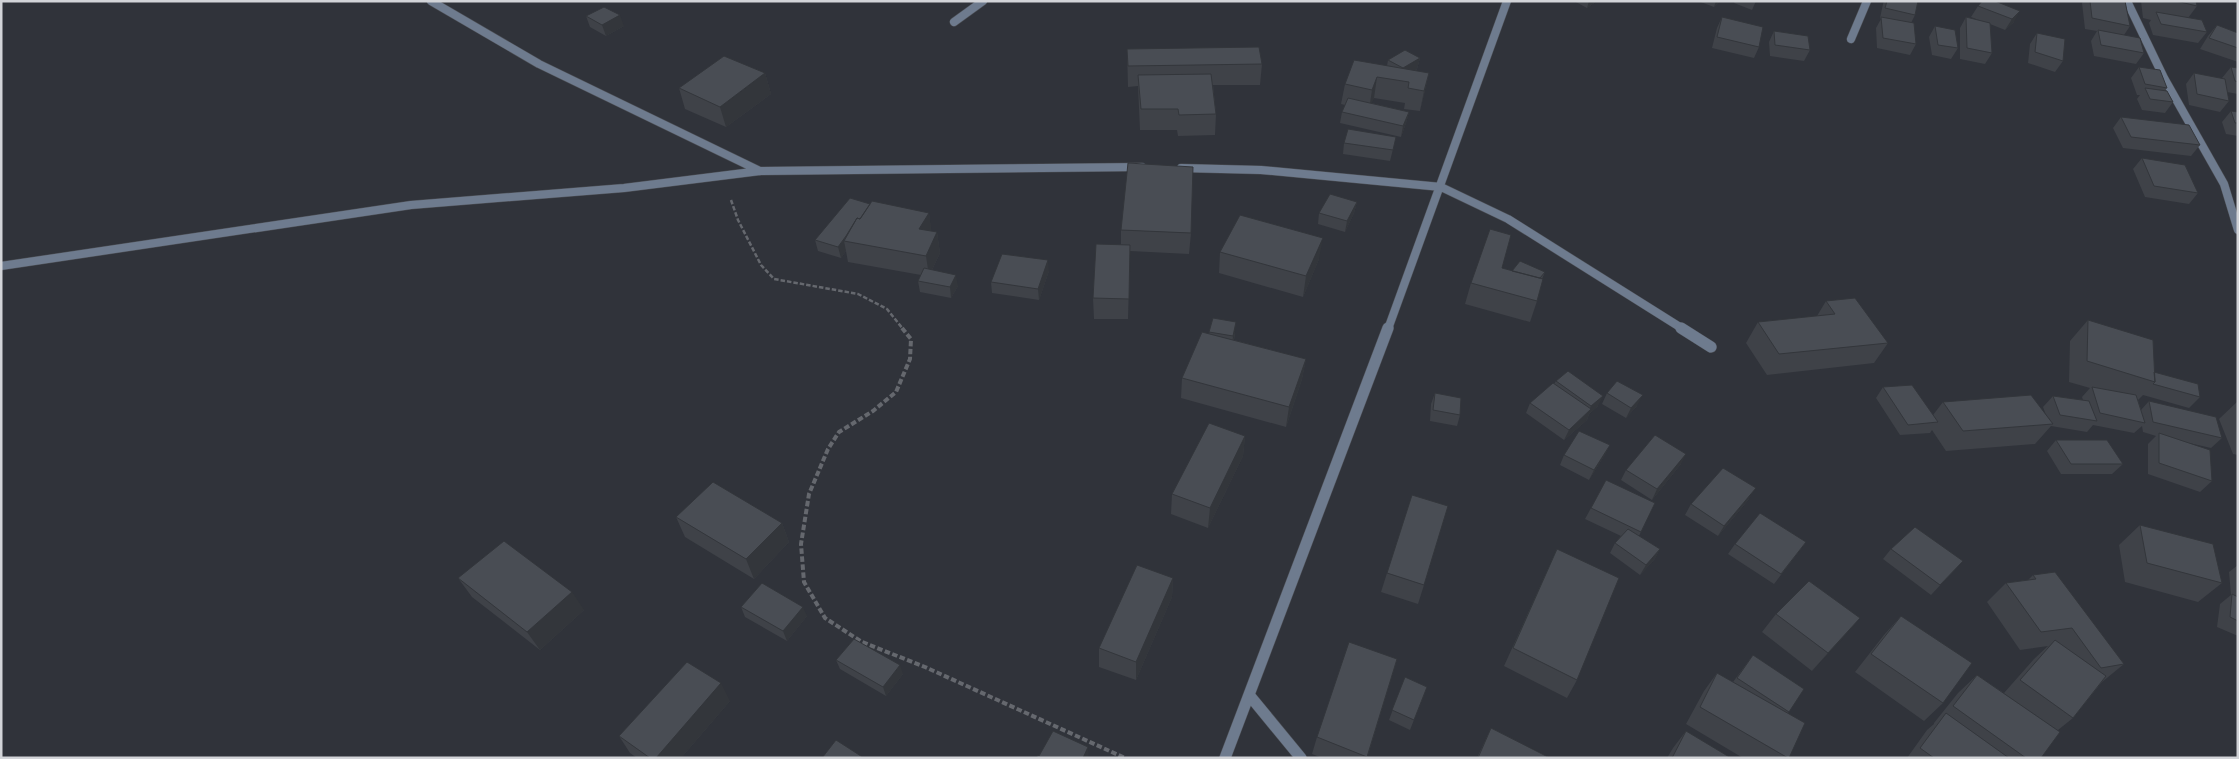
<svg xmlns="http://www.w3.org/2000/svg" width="2239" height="759" font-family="'Source Sans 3',sans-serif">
<rect width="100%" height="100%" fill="#30333a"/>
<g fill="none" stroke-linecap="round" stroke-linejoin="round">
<defs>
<path id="street-far1" d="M 431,1 L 539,64 L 760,171
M 2127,1 L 2164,78 L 2224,184 L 2238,230
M 954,22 L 983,1
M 1851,39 L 1867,1
M 1181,168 L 1261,170 L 1441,187 L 1508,219 L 1683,329
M 1,266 L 411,205 L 624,188 L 760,171 L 1142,167
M 1388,329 L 1507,1"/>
<path id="street" d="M 1681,328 L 1711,347
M 1250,696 L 1301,758
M 1225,758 L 1388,328"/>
</defs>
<use href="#street-far1" stroke="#4d5056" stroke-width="9"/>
<use href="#street" stroke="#4d5056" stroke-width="12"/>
<path stroke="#65686e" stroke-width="2.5" stroke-dasharray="4.5 2" stroke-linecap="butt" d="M 731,200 L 738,220 L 761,265 L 774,279 L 858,294 L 887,309 L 903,329"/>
<path stroke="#65686e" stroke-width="4" stroke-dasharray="5.5 2.5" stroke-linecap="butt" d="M 902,328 L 911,339 L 910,359 L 896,392 L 873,411 L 839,432 L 828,449 L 809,494 L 801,544 L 804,582 L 825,618 L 862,642 L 925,667 L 1125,758"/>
<use href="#street-far1" stroke="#6e7b8e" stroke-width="8"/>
<use href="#street" stroke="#6e7b8e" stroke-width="11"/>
</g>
<path fill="#3f4248" d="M 1574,1 L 1597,1 L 1587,8 Z
M 1698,1 L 1720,1 L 1714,7 Z
M 1735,1 L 1756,1 L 1752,10 L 1734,3 Z
M 1884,1 L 1918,1 L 1915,15 L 1911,23 L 1916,44 L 1910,55 L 1877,48 L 1876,28 L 1881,19 L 1880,18 L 1883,4 Z
M 1995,1 L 2014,22 L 2005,30 L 1990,24 L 1992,53 L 1985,64 L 1960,59 L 1960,28 L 1966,17 L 1981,21 L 1971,17 L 1978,6 Z
M 2083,1 L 2125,1 L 2130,26 L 2124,35 L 2144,53 L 2136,64 L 2094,56 L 2091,41 L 2097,31 L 2085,29 L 2082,3 Z
M 2141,1 L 2197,1 L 2196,2 L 2197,6 L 2188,18 L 2207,32 L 2198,43 L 2153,35 L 2149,23 L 2151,20 L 2143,18 Z
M 586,16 L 624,26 L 606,36 L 590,27 Z
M 1722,17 L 1759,47 L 1754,58 L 1712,48 L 1717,28 Z
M 2217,25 L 2238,33 L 2238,62 L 2200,49 L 2208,36 Z
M 1935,26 L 1958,48 L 1951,59 L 1932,55 L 1929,37 Z
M 1774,31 L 1810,50 L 1804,61 L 1770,56 L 1769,42 Z
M 2037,33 L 2063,61 L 2055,72 L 2028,63 L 2030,44 Z
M 1127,49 L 1262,64 L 1260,85 L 1213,85 L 1216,114 L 1215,135 L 1178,136 L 1177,130 L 1140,130 L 1138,86 L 1128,87 Z
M 1420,58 L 1417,69 L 1415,71 L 1429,73 L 1420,111 L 1404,109 L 1405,103 L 1374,98 L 1371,103 L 1409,112 L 1406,123 L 1401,137 L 1340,123 L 1342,112 L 1345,105 L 1341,104 L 1345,84 L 1387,66 L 1388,60 Z
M 2139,67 L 2167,88 L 2165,90 L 2173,102 L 2165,113 L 2142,110 L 2137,99 L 2140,95 L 2137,95 L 2131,78 Z
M 2231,67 L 2238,68 L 2238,94 L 2227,92 L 2229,101 L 2220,112 L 2189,105 L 2186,84 L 2194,73 L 2222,79 L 2222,78 Z
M 765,73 L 771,94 L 726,127 L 685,109 L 679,88 Z
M 2231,111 L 2238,112 L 2238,136 L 2226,134 L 2222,122 Z
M 2121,117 L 2200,145 L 2191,156 L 2123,148 L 2113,128 Z
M 1396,137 L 1390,161 L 1343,154 L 1344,143 Z
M 2142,158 L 2198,193 L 2189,204 L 2145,197 L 2133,169 Z
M 1357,202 L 1354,213 L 1345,232 L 1318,224 L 1319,213 Z
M 870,204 L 929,213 L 931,231 L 937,232 L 940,253 L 932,270 L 958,286 L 951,298 L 920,292 L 918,281 L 921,275 L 848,262 L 846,251 L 841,258 L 818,251 L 815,240 Z
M 1121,230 L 1191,233 L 1189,254 L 1130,251 L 1128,319 L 1094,319 L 1093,298 L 1121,244 Z
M 1220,252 L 1319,259 L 1303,297 L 1219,273 Z
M 1502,268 L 1512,271 L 1545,272 L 1542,279 L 1537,301 L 1530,322 L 1465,304 L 1471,283 Z
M 1049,271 L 1039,300 L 992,293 L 991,282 Z
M 1826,301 L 1888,343 L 1874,363 L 1767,375 L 1746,343 L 1758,322 L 1817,316 Z
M 1213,318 L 1235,333 L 1234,340 L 1306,359 L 1302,379 L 1286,427 L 1181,398 L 1182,378 L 1209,334 Z
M 2088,320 L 2154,372 L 2200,397 L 2189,408 L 2143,395 L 2138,400 L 2141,410 L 2149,401 L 2222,438 L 2211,448 L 2189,443 L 2212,481 L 2200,492 L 2148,474 L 2148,444 L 2156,436 L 2143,432 L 2142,426 L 2134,433 L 2093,425 L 2087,432 L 2051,426 L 2035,444 L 1946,451 L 1932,430 L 1930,433 L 1900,435 L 1876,398 L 1883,387 L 1933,415 L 1943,402 L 2046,415 L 2043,407 L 2053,396 L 2083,400 L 2082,397 L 2090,388 L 2069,382 L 2070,341 Z
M 1556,381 L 1598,406 L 1589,414 L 1587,420 L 1564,440 L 1526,413 L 1530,403 L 1554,384 Z
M 1435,393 L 1460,415 L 1457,426 L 1430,421 L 1431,404 Z
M 1607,393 L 1637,406 L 1626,418 L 1602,404 Z
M 2238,401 L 2238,455 L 2233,454 L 2219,419 Z
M 1245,436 L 1243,456 L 1208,528 L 1171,514 L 1172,494 Z
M 2056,440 L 2123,464 L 2112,474 L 2061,474 L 2047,451 Z
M 1610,445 L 1604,456 L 1589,480 L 1560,465 L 1564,455 Z
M 1681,464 L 1652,500 L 1621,480 L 1626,470 Z
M 1749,499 L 1718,536 L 1685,515 L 1691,504 Z
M 1655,503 L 1639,536 L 1660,549 L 1654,560 L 1640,575 L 1610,553 L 1615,543 L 1621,536 L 1585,519 L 1591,508 Z
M 676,517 L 782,523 L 789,542 L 754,579 L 685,537 Z
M 2140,525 L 2222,583 L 2198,602 L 2125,582 L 2119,545 Z
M 2238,528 L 2238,554 L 2237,553 Z
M 1806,542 L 1774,584 L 1728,554 L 1735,544 Z
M 1557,549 L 1577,680 L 1567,698 L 1504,666 Z
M 1891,549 L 1963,561 L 1931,595 L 1883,559 Z
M 2238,565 L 2238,636 L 2217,627 L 2220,604 L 2231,595 L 2229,572 Z
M 1387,573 L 1424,585 L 1418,604 L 1381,592 Z
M 2033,575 L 2124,664 L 2102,682 L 2073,718 L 2058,730 L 2041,758 L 1907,758 L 1927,730 L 1934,724 L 1934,723 L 1958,693 L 1977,675 L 2004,693 L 2034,659 L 2048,646 L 2020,650 L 1987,602 L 2006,583 L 2028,580 Z
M 458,578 L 584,610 L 540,650 L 472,597 Z
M 1173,578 L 1172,597 L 1136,680 L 1099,667 L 1099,648 Z
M 741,607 L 807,616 L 787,641 L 745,617 Z
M 1776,614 L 1860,618 L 1812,671 L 1762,632 Z
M 1901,616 L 1943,703 L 1924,721 L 1855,672 L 1884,635 Z
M 1753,655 L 1804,689 L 1788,713 L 1789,758 L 1743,758 L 1686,724 L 1704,691 L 1717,673 L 1733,682 Z
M 1397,659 L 1367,758 L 1322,758 L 1312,754 L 1317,737 Z
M 836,660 L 903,674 L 886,696 L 840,669 Z
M 1405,677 L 1427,687 L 1410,730 L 1389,720 Z
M 730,701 L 681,758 L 637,758 L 630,753 L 619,736 Z
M 1491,728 L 1550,758 L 1477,758 Z
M 1686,731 L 1731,758 L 1667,758 L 1673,748 Z"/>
<path fill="#33363b" d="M 1589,1 L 1597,1 L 1587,8 Z
M 1716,1 L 1720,1 L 1714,7 Z
M 2020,11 L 2014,22 L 2005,30 L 2012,19 Z
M 620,15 L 624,26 L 606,36 L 602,25 Z
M 1420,58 L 1417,69 L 1401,79 L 1403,68 Z
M 765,73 L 771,94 L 726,127 L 720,107 Z
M 1429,73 L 1424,94 L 1420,111 L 1424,91 Z
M 1377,77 L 1374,98 L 1369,110 L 1372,90 Z
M 1409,112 L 1406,123 L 1401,137 L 1403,126 Z
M 1357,202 L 1354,213 L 1345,232 L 1347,221 Z
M 872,205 L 844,241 L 846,251 L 841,258 L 838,247 Z
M 929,213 L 932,234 L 919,229 Z
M 937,232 L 940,253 L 929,276 L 926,256 Z
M 1323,238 L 1319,259 L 1303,297 L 1306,276 Z
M 1048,260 L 1049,271 L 1039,300 L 1038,289 Z
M 956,275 L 958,286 L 951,298 L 950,287 Z
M 1236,322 L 1235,333 L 1232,347 L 1233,336 Z
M 1306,359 L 1302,379 L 1286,427 L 1289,407 Z
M 1643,395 L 1637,406 L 1626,418 L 1631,408 Z
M 1603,396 L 1598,406 L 1589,414 L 1587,420 L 1564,440 L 1569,430 L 1588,412 L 1591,406 Z
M 1245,436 L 1243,456 L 1208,528 L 1210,508 Z
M 1610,445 L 1604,456 L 1589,480 L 1594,470 Z
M 1686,454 L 1681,464 L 1652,500 L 1657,489 Z
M 1756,488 L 1749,499 L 1718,536 L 1724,526 Z
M 782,523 L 789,542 L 754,579 L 746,559 Z
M 1660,549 L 1654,560 L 1640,575 L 1646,565 Z
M 1173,578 L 1172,597 L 1136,680 L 1136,662 Z
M 572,592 L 584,610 L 540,650 L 527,632 Z
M 803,607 L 807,616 L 787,641 L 783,631 Z
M 1860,618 L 1844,637 L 1812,671 L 1828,653 Z
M 900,665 L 903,674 L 886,696 L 883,687 Z
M 721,683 L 730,701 L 681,758 L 656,758 Z
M 1088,747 L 1089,758 L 1083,758 Z"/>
<path fill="#494d54" stroke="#33363b" d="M 1887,1 L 1918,1 L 1915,15 L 1885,8 Z
M 1982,1 L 1995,1 L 2020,11 L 2012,19 L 1978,6 Z
M 2090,1 L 2125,1 L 2130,26 L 2092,18 Z
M 2176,1 L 2196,1 L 2197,6 Z
M 604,7 L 620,15 L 602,25 L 586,16 Z
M 2156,12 L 2202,20 L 2207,32 L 2161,24 Z
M 1722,17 L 1763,27 L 1759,47 L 1717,37 Z
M 1881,17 L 1914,23 L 1916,44 L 1883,38 Z
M 1966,17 L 1990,23 L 1992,53 L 1967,48 Z
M 2217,25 L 2238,33 L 2238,48 L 2209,38 Z
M 1935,26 L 1955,30 L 1958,48 L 1938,45 Z
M 2098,30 L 2140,38 L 2144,53 L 2101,45 Z
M 1774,31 L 1808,36 L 1810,50 L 1775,45 Z
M 2037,33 L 2065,39 L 2063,61 L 2035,52 Z
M 1259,47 L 1262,64 L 1128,66 L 1127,49 Z
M 1405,50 L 1420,58 L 1403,68 L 1388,60 Z
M 724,56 L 765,73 L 720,107 L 679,88 Z
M 1354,60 L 1429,73 L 1424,91 L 1408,88 L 1409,82 L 1377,77 L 1372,90 L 1345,84 Z
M 2139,67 L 2160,70 L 2167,88 L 2145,84 Z
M 2231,67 L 2238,68 L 2238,82 L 2235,81 Z
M 2194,73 L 2225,79 L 2229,101 L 2197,94 Z
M 1211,74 L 1216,114 L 1179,115 L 1178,109 L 1141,109 L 1138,75 Z
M 2145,88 L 2167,91 L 2173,102 L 2150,99 Z
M 1348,98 L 1409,112 L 1403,126 L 1342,112 Z
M 2231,111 L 2238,112 L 2238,123 L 2235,123 Z
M 2121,117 L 2189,125 L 2200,145 L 2131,137 Z
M 1348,129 L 1396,137 L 1393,150 L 1344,143 Z
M 2142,158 L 2185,165 L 2198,193 L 2154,186 Z
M 1128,163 L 1193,167 L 1191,233 L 1121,230 Z
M 1330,194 L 1357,202 L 1347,221 L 1319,213 Z
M 850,198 L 870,204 L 860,219 L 857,218 L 846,236 L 838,247 L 815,240 Z
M 872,201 L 929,213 L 919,229 L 937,232 L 926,256 L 844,241 L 857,218 L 860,219 Z
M 1240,215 L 1323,238 L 1306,276 L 1220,252 Z
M 1490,229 L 1511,235 L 1502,268 L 1543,279 L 1537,301 L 1471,283 Z
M 1096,244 L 1130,245 L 1129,299 L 1093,298 Z
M 1002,254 L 1048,260 L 1038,289 L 991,282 Z
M 1520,261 L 1545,272 L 1540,278 L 1512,271 Z
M 924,268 L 956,275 L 950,287 L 918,281 Z
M 1855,298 L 1888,343 L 1779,354 L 1758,322 L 1835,314 L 1826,301 Z
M 1213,318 L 1236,322 L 1233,336 L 1209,332 Z
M 2088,320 L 2153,340 L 2155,382 L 2087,361 Z
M 1202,332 L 1306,359 L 1289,407 L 1182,378 Z
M 1568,371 L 1603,396 L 1591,406 L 1556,381 Z
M 2154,372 L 2198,384 L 2200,397 L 2153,384 L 2155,382 Z
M 1617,381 L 1643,395 L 1631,408 L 1607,393 Z
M 1553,383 L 1591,409 L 1569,430 L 1530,403 Z
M 1912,385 L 1938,422 L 1908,425 L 1883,387 Z
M 2092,387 L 2136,395 L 2145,423 L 2100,413 Z
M 1435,393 L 1461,398 L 1460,415 L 1433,410 Z
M 2031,395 L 2053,424 L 1963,431 L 1943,402 Z
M 2053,396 L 2089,401 L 2097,421 L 2060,415 Z
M 2149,401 L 2216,417 L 2222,438 L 2153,422 Z
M 1209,423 L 1245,436 L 1210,508 L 1172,494 Z
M 1579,431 L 1610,445 L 1594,470 L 1564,455 Z
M 2159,433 L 2210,450 L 2212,481 L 2159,463 Z
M 1655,435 L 1686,454 L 1657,489 L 1626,470 Z
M 2056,440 L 2107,440 L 2123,464 L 2071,464 Z
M 1723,468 L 1756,488 L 1724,526 L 1691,504 Z
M 1606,480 L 1655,503 L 1641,532 L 1591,508 Z
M 713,482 L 782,523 L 746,559 L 676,517 Z
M 1412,495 L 1448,506 L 1424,585 L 1387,573 Z
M 1760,513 L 1806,542 L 1781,574 L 1735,544 Z
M 2140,525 L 2213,544 L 2222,583 L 2147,563 Z
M 1915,527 L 1963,561 L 1940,585 L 1891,549 Z
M 1628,529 L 1660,549 L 1646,565 L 1615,543 Z
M 504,541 L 572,592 L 527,632 L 458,578 Z
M 1557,549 L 1619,578 L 1577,680 L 1513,648 Z
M 1137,565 L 1173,578 L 1136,662 L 1099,648 Z
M 2055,572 L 2124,664 L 2101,668 L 2072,628 L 2041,632 L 2006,583 L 2036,579 L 2033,575 Z
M 1809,581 L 1860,618 L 1828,653 L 1776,614 Z
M 762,583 L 803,607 L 783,631 L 741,607 Z
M 2232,594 L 2238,597 L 2238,621 L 2230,617 Z
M 1901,616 L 1972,663 L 1943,703 L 1871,654 Z
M 854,639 L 900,665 L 883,687 L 836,660 Z
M 2055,640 L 2106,676 L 2073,718 L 2020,680 Z
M 1349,642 L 1397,659 L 1367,757 L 1317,737 Z
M 1753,655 L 1804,689 L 1789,712 L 1737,678 Z
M 687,662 L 721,683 L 656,758 L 650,758 L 619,736 Z
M 1717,673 L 1805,723 L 1789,758 L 1788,758 L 1700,707 Z
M 1977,675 L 2060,732 L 2041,758 L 2026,758 L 1953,706 Z
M 1405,677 L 1427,687 L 1414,720 L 1392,710 Z
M 1946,713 L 2009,758 L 1934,758 L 1920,748 Z
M 1491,728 L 1550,758 L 1478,758 Z
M 1053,731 L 1088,747 L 1083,758 L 1036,758 L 1038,755 L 1039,756 Z
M 1686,731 L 1731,758 L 1672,758 Z
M 836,740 L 864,758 L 822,758 Z"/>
<rect width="2239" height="759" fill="none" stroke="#d2d4d8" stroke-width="5"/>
</svg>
